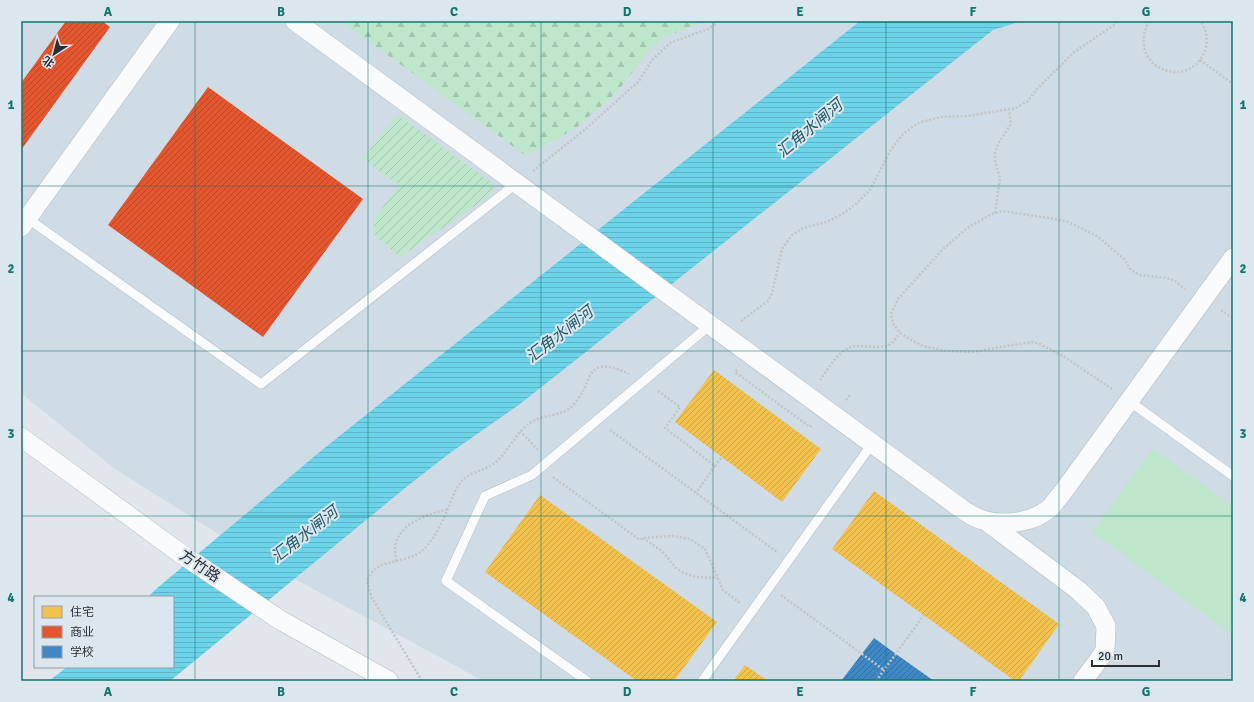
<svg xmlns="http://www.w3.org/2000/svg" width="1254" height="702" font-family="Signika,'Noto Sans SC',sans-serif">
<defs>
<pattern id="forest-firs" width="22" height="20" patternUnits="userSpaceOnUse"><rect width="22" height="20" fill="#bee6cb"/><path d="M5 1l3.5 6h-7zM16 11l3.5 6h-7z" fill="#a3c6af"/></pattern>
<pattern id="garden-furrows" width="10" height="10" patternUnits="userSpaceOnUse"><rect width="10" height="10" fill="#bee6cb"/><path d="M-1 1l2-2M0 10L10 0M9 11l2-2" fill="none" stroke="#a3c6af"/></pattern>
<pattern id="water-rules" width="6" height="5" patternUnits="userSpaceOnUse"><rect width="6" height="5" fill="#6cd3e9"/><path d="M0 2.5h6" fill="none" stroke="#5eb5c8"/></pattern>
<pattern id="homes-hatch" width="6" height="6" patternUnits="userSpaceOnUse"><rect width="6" height="6" fill="#f2c14e"/><path d="M-1 1l2-2M0 6l6-6M5 7l2-2" fill="none" stroke="#d0a645"/></pattern>
<pattern id="shops-hatch" width="6" height="6" patternUnits="userSpaceOnUse"><rect width="6" height="6" fill="#e4572e"/><path d="M-1 1l2-2M0 6l6-6M5 7l2-2" fill="none" stroke="#b94828"/></pattern>
<pattern id="schools-hatch" width="6" height="6" patternUnits="userSpaceOnUse"><rect width="6" height="6" fill="#3f88c5"/><path d="M-1 1l2-2M0 6l6-6M5 7l2-2" fill="none" stroke="#3570a1"/></pattern>
</defs>
<rect width="100%" height="100%" fill="#e0e6eb"/>
<path fill="#cfdbe5" d="M 21,21 L 1233,21 L 1233,681 L 483,681 L 436,655 L 263,562 L 115,469 L 21,393 Z"/>
<path fill="url(#forest-firs)" d="M 341,21 L 706,21 L 662,38 L 648,52 L 617,92 L 576,128 L 526,156 Z"/>
<path fill="url(#garden-furrows)" d="M 397,114 L 492,183 L 493,189 L 489,196 L 400,257 L 374,234 L 374,219 L 399,185 L 363,159 Z"/>
<path fill="#bee6cb" d="M 1153,448 L 1233,507 L 1233,635 L 1092,532 Z"/>
<path fill="url(#water-rules)" d="M 860,21 L 1022,21 L 993,30 L 520,404 L 450,453 L 410,484 L 170,681 L 49,681 L 67,667 L 173,667 L 173,597 L 148,597 L 156,589 L 322,450 Z"/>
<path fill="url(#homes-hatch)" d="M 714,370 L 821,449 L 782,502 L 675,422 Z
M 874,491 L 1059,624 L 1019,681 L 1015,681 L 832,549 Z
M 540,495 L 717,622 L 674,681 L 637,681 L 485,572 Z
M 745,665 L 768,681 L 733,681 Z"/>
<path fill="url(#shops-hatch)" d="M 66,21 L 102,21 L 110,27 L 21,150 L 21,83 Z
M 208,87 L 363,199 L 263,337 L 108,225 Z"/>
<path fill="url(#schools-hatch)" d="M 874,638 L 896,654 L 934,681 L 841,681 Z"/>
<g fill="none" stroke-linecap="round" stroke-linejoin="round">
<defs>
<path id="service" d="M 27,218 L 261,384 L 517,183
M 1129,401 L 1233,476
M 587,681 L 446,581 L 485,496 L 532,475 L 710,325
M 702,681 L 872,444"/>
<path id="minor" d="M 295,21 L 959,507 C 968,513 976,519 986,521 C 1007,526 1035,522 1051,507 C 1055,502 1059,497 1063,492 L 1233,258
M 21,227 L 170,21
M 21,437 L 180,553 L 280,620 L 389,681
M 986,521 L 1078,590 L 1096,607 L 1106,626 L 1105,651 L 1083,681"/>
</defs>
<use href="#service" stroke="#b8bdc1" stroke-width="10"/>
<use href="#minor" stroke="#b8bdc1" stroke-width="20"/>
<path stroke="#c3c5c6" stroke-width="2.5" stroke-dasharray="2 2" stroke-linecap="butt" d="M 1149,21 C 1124,70 1194,93 1206,47 C 1208,38 1206,28 1200,21
M 1200,60 L 1233,84
M 533,171 L 589,126 L 639,81 L 652,60 L 670,43 L 708,29 L 719,21
M 995,213 L 1000,178 L 995,161 L 995,152 L 998,144 L 1011,124 L 1009,110
M 1221,310 L 1233,319
M 741,321 L 768,301 L 772,293 L 782,249 L 792,235 L 803,228 L 826,222 L 841,215 L 856,204 L 870,190 L 890,151 L 903,134 L 918,123 L 940,117 L 968,116 L 1016,108 L 1028,101 L 1037,89 L 1074,52 L 1114,25 L 1117,21
M 737,370 L 735,372 L 810,427 L 812,425
M 820,380 C 830,367 840,345 860,346 C 869,346 879,348 888,346 L 892,343 L 900,333
M 1112,389 L 1063,356 L 1040,344 L 1033,342 L 1018,344 L 973,352 L 947,351 L 923,346 L 913,341 L 900,333 L 893,324 L 891,314 L 898,299 L 942,250 L 967,228 L 992,214 L 1002,211 L 1055,219 L 1068,222 L 1097,236 L 1124,259 L 1131,270 L 1140,275 L 1167,278 L 1175,281 L 1185,289
M 658,391 L 680,407 L 665,428 L 715,466 L 696,493
M 846,400 L 850,395
M 610,430 L 777,552
M 520,431 L 539,451
M 715,466 L 722,457
M 553,477 L 640,540 L 643,538 L 672,536 L 690,539 L 705,549 L 723,590 L 740,603
M 643,538 L 662,551 L 677,569 L 684,573 L 697,577 L 718,578
M 396,561 C 396,557 395,553 395,549 C 397,523 427,515 448,509
M 781,595 L 884,670
M 422,681 L 372,598 L 367,581 C 369,577 371,572 375,569 C 389,559 412,562 425,548 C 435,537 442,523 448,509 C 452,499 456,485 465,478 C 475,470 488,470 497,461 C 510,449 517,430 533,421 C 545,415 560,416 570,408 C 575,404 580,396 583,391 C 588,383 589,370 600,367 C 610,365 621,370 629,374
M 876,681 L 924,615"/>
<use href="#service" stroke="#fafbfc" stroke-width="9"/>
<use href="#minor" stroke="#fafbfc" stroke-width="19"/>
</g>
<path fill="none" stroke="#0f766e" stroke-width="1" stroke-opacity="0.55" d="M 195,21 L 195,681M 368,21 L 368,681M 541,21 L 541,681M 713,21 L 713,681M 886,21 L 886,681M 1059,21 L 1059,681M 21,186 L 1233,186M 21,351 L 1233,351M 21,516 L 1233,516"/>
<g text-anchor="middle" stroke-width="4" stroke-linejoin="round" paint-order="stroke">
<g font-size="15" fill="#2b2e32" stroke="#dce6ef">
<text transform="translate(200 566) rotate(34)" y="5">方竹路</text>
</g>
<g font-size="16" font-style="italic" fill="#225b67" stroke="#dce6ef">
<text transform="translate(809 128) rotate(-40)" y="6">汇角水闸河</text>
<text transform="translate(559 334) rotate(-38)" y="6">汇角水闸河</text>
<text transform="translate(304 534) rotate(-38)" y="6">汇角水闸河</text>
</g>
</g>
<rect width="1254" height="702" fill="none" stroke="#dce6ef" stroke-width="44"/>
<rect x="34" y="596" width="140" height="72" fill="#dce6ef" stroke="#959ca3"/>
<rect x="42" y="606" width="20" height="12" fill="#f2c14e" stroke="#959ca3"/>
<text x="70" y="616" font-size="12" fill="#2b2e32">住宅</text>
<rect x="42" y="626" width="20" height="12" fill="#e4572e" stroke="#959ca3"/>
<text x="70" y="636" font-size="12" fill="#2b2e32">商业</text>
<rect x="42" y="646" width="20" height="12" fill="#3f88c5" stroke="#959ca3"/>
<text x="70" y="656" font-size="12" fill="#2b2e32">学校</text>
<g transform="translate(54 54) rotate(216)" stroke="#dce6ef" stroke-width="3" paint-order="stroke">
<path d="M0-3L7 15L0 10L-7 15Z" fill="#2b2e32"/>
<text y="-6" font-size="11" font-weight="bold" text-anchor="middle" fill="#2b2e32">北</text>
</g>
<path d="M1092 660v6h67v-6" fill="none" stroke="#2b2e32" stroke-width="2"/>
<text x="1098" y="660" font-size="12" fill="#2b2e32" stroke="#dce6ef" stroke-width="3" paint-order="stroke">20 m</text>
<rect x="22" y="22" width="1210" height="658" fill="none" stroke="#0f766e" stroke-width="1.5"/>
<g font-size="13" text-anchor="middle" font-weight="bold" fill="#0f766e">
<text x="108" y="16">A</text>
<text x="281" y="16">B</text>
<text x="454" y="16">C</text>
<text x="627" y="16">D</text>
<text x="800" y="16">E</text>
<text x="973" y="16">F</text>
<text x="1146" y="16">G</text>
<text x="11" y="109">1</text>
<text x="1243" y="109">1</text>
<text x="11" y="273">2</text>
<text x="1243" y="273">2</text>
<text x="11" y="438">3</text>
<text x="1243" y="438">3</text>
<text x="11" y="602">4</text>
<text x="1243" y="602">4</text>
<text x="108" y="696">A</text>
<text x="281" y="696">B</text>
<text x="454" y="696">C</text>
<text x="627" y="696">D</text>
<text x="800" y="696">E</text>
<text x="973" y="696">F</text>
<text x="1146" y="696">G</text>
</g>
</svg>
